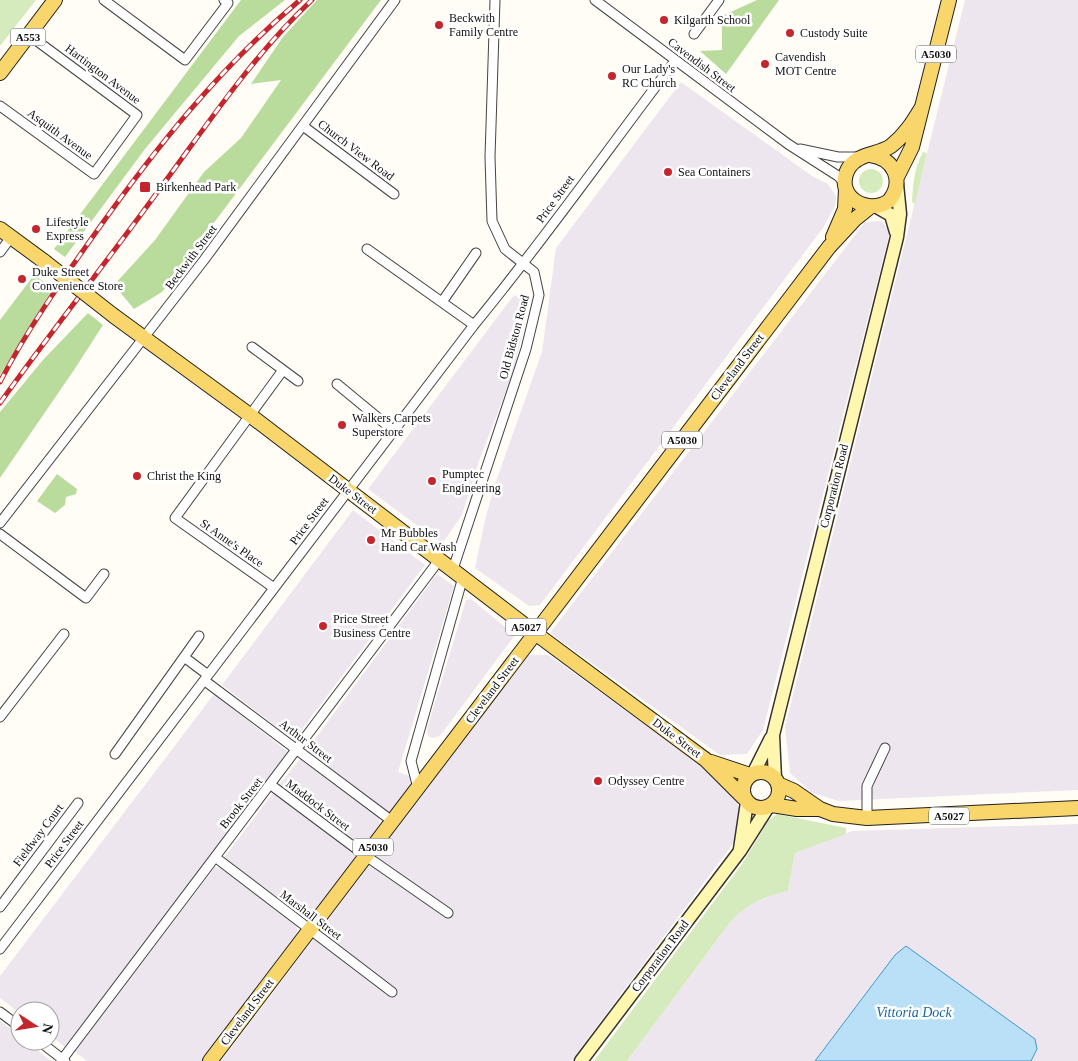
<svg xmlns="http://www.w3.org/2000/svg" width="1078" height="1061" font-family="'Times New Roman',serif">
<rect width="100%" height="100%" fill="#fffdf5"/>
<path fill="#eee6ef" d="M 965,0 L 1078,0 L 1078,790 L 839,801 L 812,793 L 790,773 L 785,727 Z
M 681,82 L 812,176 L 828,184 L 836,196 L 835,206 L 823,228 L 540,605 L 529,606 L 475,568 L 485,520 L 495,484 L 542,352 L 556,248 Z
M 881,221 L 890,231 L 763,730 L 747,754 L 720,755 L 550,633 L 865,222 Z
M 514,295 L 529,303 L 514,370 L 479,461 L 462,515 L 442,544 L 368,489 Z
M 353,510 L 425,565 L 294,740 L 222,685 Z
M 437,574 L 454,586 L 398,772 L 410,776 L 411,785 L 390,813 L 307,750 Z
M 471,599 L 515,635 L 440,736 L 433,738 L 428,736 L 427,729 L 466,600 Z
M 529,655 L 549,655 L 725,783 L 736,799 L 740,811 L 735,841 L 571,1061 L 221,1061 Z
M 214,694 L 288,752 L 65,1047 L 50,1035 L 50,1011 L 20,1011 L 20,1013 L 0,998 L 0,976 Z
M 300,759 L 379,818 L 380,824 L 367,844 L 361,845 L 280,784 Z
M 273,793 L 354,851 L 355,860 L 308,920 L 224,858 Z
M 1078,824 L 1078,1061 L 1031,1061 L 1037,1049 L 1034,1039 L 906,946 L 895,955 L 815,1061 L 627,1061 L 731,921 L 745,907 L 772,895 L 788,891 L 795,853 L 852,831 Z
M 215,867 L 222,868 L 296,924 L 299,934 L 203,1061 L 87,1061 L 75,1052 Z
M 0,1021 L 20,1036 L 20,1041 L 26,1041 L 51,1061 L 0,1061 Z"/>
<path fill="#d5ebbd" d="M 0,0 L 36,0 L 0,46 Z
M 923,152 L 927,153 L 915,204 L 912,202 C 913,184 914,168 923,152 Z
M859 181a12 12 0 1 1 24 0a12 12 0 1 1-24 0Z
M 777,814 L 846,828 L 846,834 L 795,853 L 788,891 C 763,897 749,903 731,921 L 627,1061 L 594,1061 L 742,864 L 769,820 Z"/>
<path fill="#b9dc9c" d="M 241,0 L 285,0 L 239,36 L 145,149 L 65,257 L 54,249 Z
M 317,0 L 381,0 L 162,292 L 134,309 L 114,285 L 155,240 L 204,172 L 241,138 L 281,80 L 251,84 L 283,37 Z
M 757,0 L 779,0 L 726,74 L 700,51 L 722,50 L 722,16 Z
M 34,275 L 53,288 L 0,375 L 0,320 Z
M 88,313 L 103,325 L 74,370 L 0,478 L 0,412 L 43,360 Z
M 57,474 L 77,489 L 76,494 L 66,497 L 65,505 L 55,513 L 37,501 Z"/>
<path fill="#b9e0f7" stroke="#3f96cf" d="M 906,946 L 1035,1039 L 1037,1049 L 1031,1061 L 815,1061 L 895,955 Z"/>
<g fill="none" stroke-linecap="round" stroke-linejoin="round">
<defs>
<path id="minor" d="M 104,0 L 185,60 L 228,3 L 224,0
M 595,0 L 788,144 L 838,176 L 845,183
M 694,34 L 719,0
M 0,106 L 94,174 L 137,115 L 29,35
M 303,126 L 394,194
M 800,149 L 838,157 L 859,157
M 367,249 L 474,325
M 0,252 L 11,237
M 442,302 L 476,253
M 252,347 L 298,381
M 337,384 L 394,431
M 0,523 L 204,260 L 395,0
M 0,534 L 86,598 L 104,574
M 453,569 L 526,349 L 539,295 L 534,272 L 505,249 L 492,221 L 490,157 L 495,0
M 274,588 L 175,518 L 283,370
M 184,657 L 208,675
M 205,681 L 392,821
M 0,717 L 64,634
M 115,754 L 199,636
M 271,785 L 366,856 L 448,913
M 418,788 L 411,761 L 463,577
M 867,818 L 867,786 L 885,748
M 215,857 L 392,992
M 0,907 L 78,803
M 0,949 L 474,325 C 544,240 608,149 675,61
M 0,1012 L 20,1027
M 39,1041 L 65,1061
M 61,1061 L 440,559"/>
<path id="secondary" d="M 877,207 L 891,215 L 896,232
M 753,774 L 771,738
M 775,779 L 773,735 L 897,237 L 900,214 L 897,184
M 740,849 L 747,802
M 581,1061 L 740,851 L 768,807"/>
<path id="primary" d="M 0,73 L 55,0
M 870,155 C 894,158 905,181 889,201 C 867,216 834,196 848,169 C 857,153 878,155 891,146 C 905,135 913,122 922,107
M 897,177 L 912,147 L 949,0
M 0,229 L 45,262
M 833,237 L 845,209 L 846,189
M 114,316 L 251,416 L 535,633 L 706,760 L 744,798
M 711,762 L 750,775
M743 790a18 18 0 1 1 36 0a18 18 0 1 1-36 0Z
M 778,784 L 794,791 L 820,809 L 833,814 L 867,818 L 1078,808
M 772,805 L 797,809 L 820,809
M 210,1061 L 829,247 L 855,219 L 870,207"/>
</defs>
<use href="#minor" stroke="#444" stroke-width="11"/>
<use href="#secondary" stroke="#333" stroke-width="15"/>
<use href="#primary" stroke="#222" stroke-width="16"/>
<use href="#minor" stroke="#fff" stroke-width="9"/>
<use href="#secondary" stroke="#fff6b0" stroke-width="12"/>
<use href="#primary" stroke="#f9d66b" stroke-width="14"/>
<defs>
<path id="rail" d="M 0,382 C 27,330 60,283 94,235 C 154,150 219,68 300,0
M 0,403 C 51,332 105,264 156,194 C 205,128 252,56 312,0"/>
</defs>
<use href="#rail" stroke="#c4262e" stroke-width="5"/>
<use href="#rail" stroke="#fff" stroke-width="3" stroke-dasharray="9" stroke-linecap="butt"/>
<defs>
<path id="primary-bridge" d="M 45,262 L 114,316"/>
</defs>
<use href="#primary-bridge" stroke="#222" stroke-width="16" stroke-linecap="butt"/>
<use href="#primary-bridge" stroke="#f9d66b" stroke-width="14"/>
</g>
<g fill="#c4262e" stroke="#fff" stroke-width="2">
<circle cx="664" cy="20" r="5"/>
<circle cx="439" cy="25" r="5"/>
<circle cx="790" cy="33" r="5"/>
<circle cx="765" cy="64" r="5"/>
<circle cx="612" cy="76" r="5"/>
<circle cx="668" cy="172" r="5"/>
<rect x="139" y="181" width="12" height="12" rx="2.5"/>
<circle cx="36" cy="229" r="5"/>
<circle cx="22" cy="279" r="5"/>
<circle cx="342" cy="425" r="5"/>
<circle cx="137" cy="476" r="5"/>
<circle cx="432" cy="481" r="5"/>
<circle cx="371" cy="540" r="5"/>
<circle cx="323" cy="626" r="5"/>
<circle cx="598" cy="781" r="5"/>
</g>
<g text-anchor="middle" stroke-width="5" stroke-linejoin="round" paint-order="stroke">
<g fill="#fff" stroke="#585858" stroke-width="1">
<rect x="10.5" y="28.5" width="35" height="17" rx="4"/>
<rect x="916" y="45.5" width="40" height="17" rx="4"/>
<rect x="662" y="431.5" width="40" height="17" rx="4"/>
<rect x="506" y="618.5" width="40" height="17" rx="4"/>
<rect x="929" y="807.5" width="40" height="17" rx="4"/>
<rect x="353" y="838.5" width="40" height="17" rx="4"/>
</g>
<g font-size="11" font-weight="bold" fill="#111">
<text x="28" y="41">A553</text>
<text x="936" y="58">A5030</text>
<text x="682" y="444">A5030</text>
<text x="526" y="631">A5027</text>
<text x="949" y="820">A5027</text>
<text x="373" y="851">A5030</text>
</g>
<g font-size="12" fill="#111" stroke="#fff" text-anchor="start">
<text x="449" y="22">Beckwith<tspan x="449" dy="14">Family Centre</tspan></text>
<text x="674" y="24">Kilgarth School</text>
<text x="800" y="37">Custody Suite</text>
<text x="775" y="61">Cavendish<tspan x="775" dy="14">MOT Centre</tspan></text>
<text x="622" y="73">Our Lady's<tspan x="622" dy="14">RC Church</tspan></text>
<text x="678" y="176">Sea Containers</text>
<text x="156" y="191">Birkenhead Park</text>
<text x="46" y="226">Lifestyle<tspan x="46" dy="14">Express</tspan></text>
<text x="32" y="276">Duke Street<tspan x="32" dy="14">Convenience Store</tspan></text>
<text x="352" y="422">Walkers Carpets<tspan x="352" dy="14">Superstore</tspan></text>
<text x="442" y="478">Pumptec<tspan x="442" dy="14">Engineering</tspan></text>
<text x="147" y="480">Christ the King</text>
<text x="381" y="537">Mr Bubbles<tspan x="381" dy="14">Hand Car Wash</tspan></text>
<text x="333" y="623">Price Street<tspan x="333" dy="14">Business Centre</tspan></text>
<text x="608" y="785">Odyssey Centre</text>
</g>
<g font-size="12" fill="#111" stroke="#fff">
<text transform="translate(702 65) rotate(37)" y="4">Cavendish Street</text>
<text transform="translate(103 74) rotate(37)" y="4">Hartington Avenue</text>
<text transform="translate(60 134) rotate(36)" y="4">Asquith Avenue</text>
<text transform="translate(356 150) rotate(37)" y="4">Church View Road</text>
<text transform="translate(555 199) rotate(-54)" y="4">Price Street</text>
<text transform="translate(191 257) rotate(-53)" y="4">Beckwith Street</text>
<text transform="translate(514 337) rotate(-75)" y="4">Old Bidston Road</text>
<text transform="translate(737 367) rotate(-53)" y="4">Cleveland Street</text>
<text transform="translate(834 486) rotate(-76)" y="4">Corporation Road</text>
<text transform="translate(353 494) rotate(37)" y="4">Duke Street</text>
<text transform="translate(309 521) rotate(-53)" y="4">Price Street</text>
<text transform="translate(232 543) rotate(35)" y="4">St Anne's Place</text>
<text transform="translate(492 690) rotate(-53)" y="4">Cleveland Street</text>
<text transform="translate(677 738) rotate(37)" y="4">Duke Street</text>
<text transform="translate(306 741) rotate(37)" y="4">Arthur Street</text>
<text transform="translate(241 803) rotate(-52)" y="4">Brook Street</text>
<text transform="translate(318 805) rotate(37)" y="4">Maddock Street</text>
<text transform="translate(38 835) rotate(-53)" y="4">Fieldway Court</text>
<text transform="translate(64 844) rotate(-53)" y="4">Price Street</text>
<text transform="translate(311 915) rotate(37)" y="4">Marshall Street</text>
<text transform="translate(660 956) rotate(-53)" y="4">Corporation Road</text>
<text transform="translate(247 1012) rotate(-53)" y="4">Cleveland Street</text>
</g>
<g font-size="14" font-style="italic" fill="#1768a6" stroke="#fff">
<text x="914" y="1017">Vittoria Dock</text>
</g>
</g>
<g transform="translate(35 1026) rotate(102)"><circle r="24" fill="#ffffff" stroke="#a0a0a0"/>
<path d="M0-4L9 19L0 12L-9 19Z" fill="#c4262e"/>
<text y="-8" font-size="14" font-weight="bold" text-anchor="middle" fill="#111111">N</text>
</g>
</svg>
